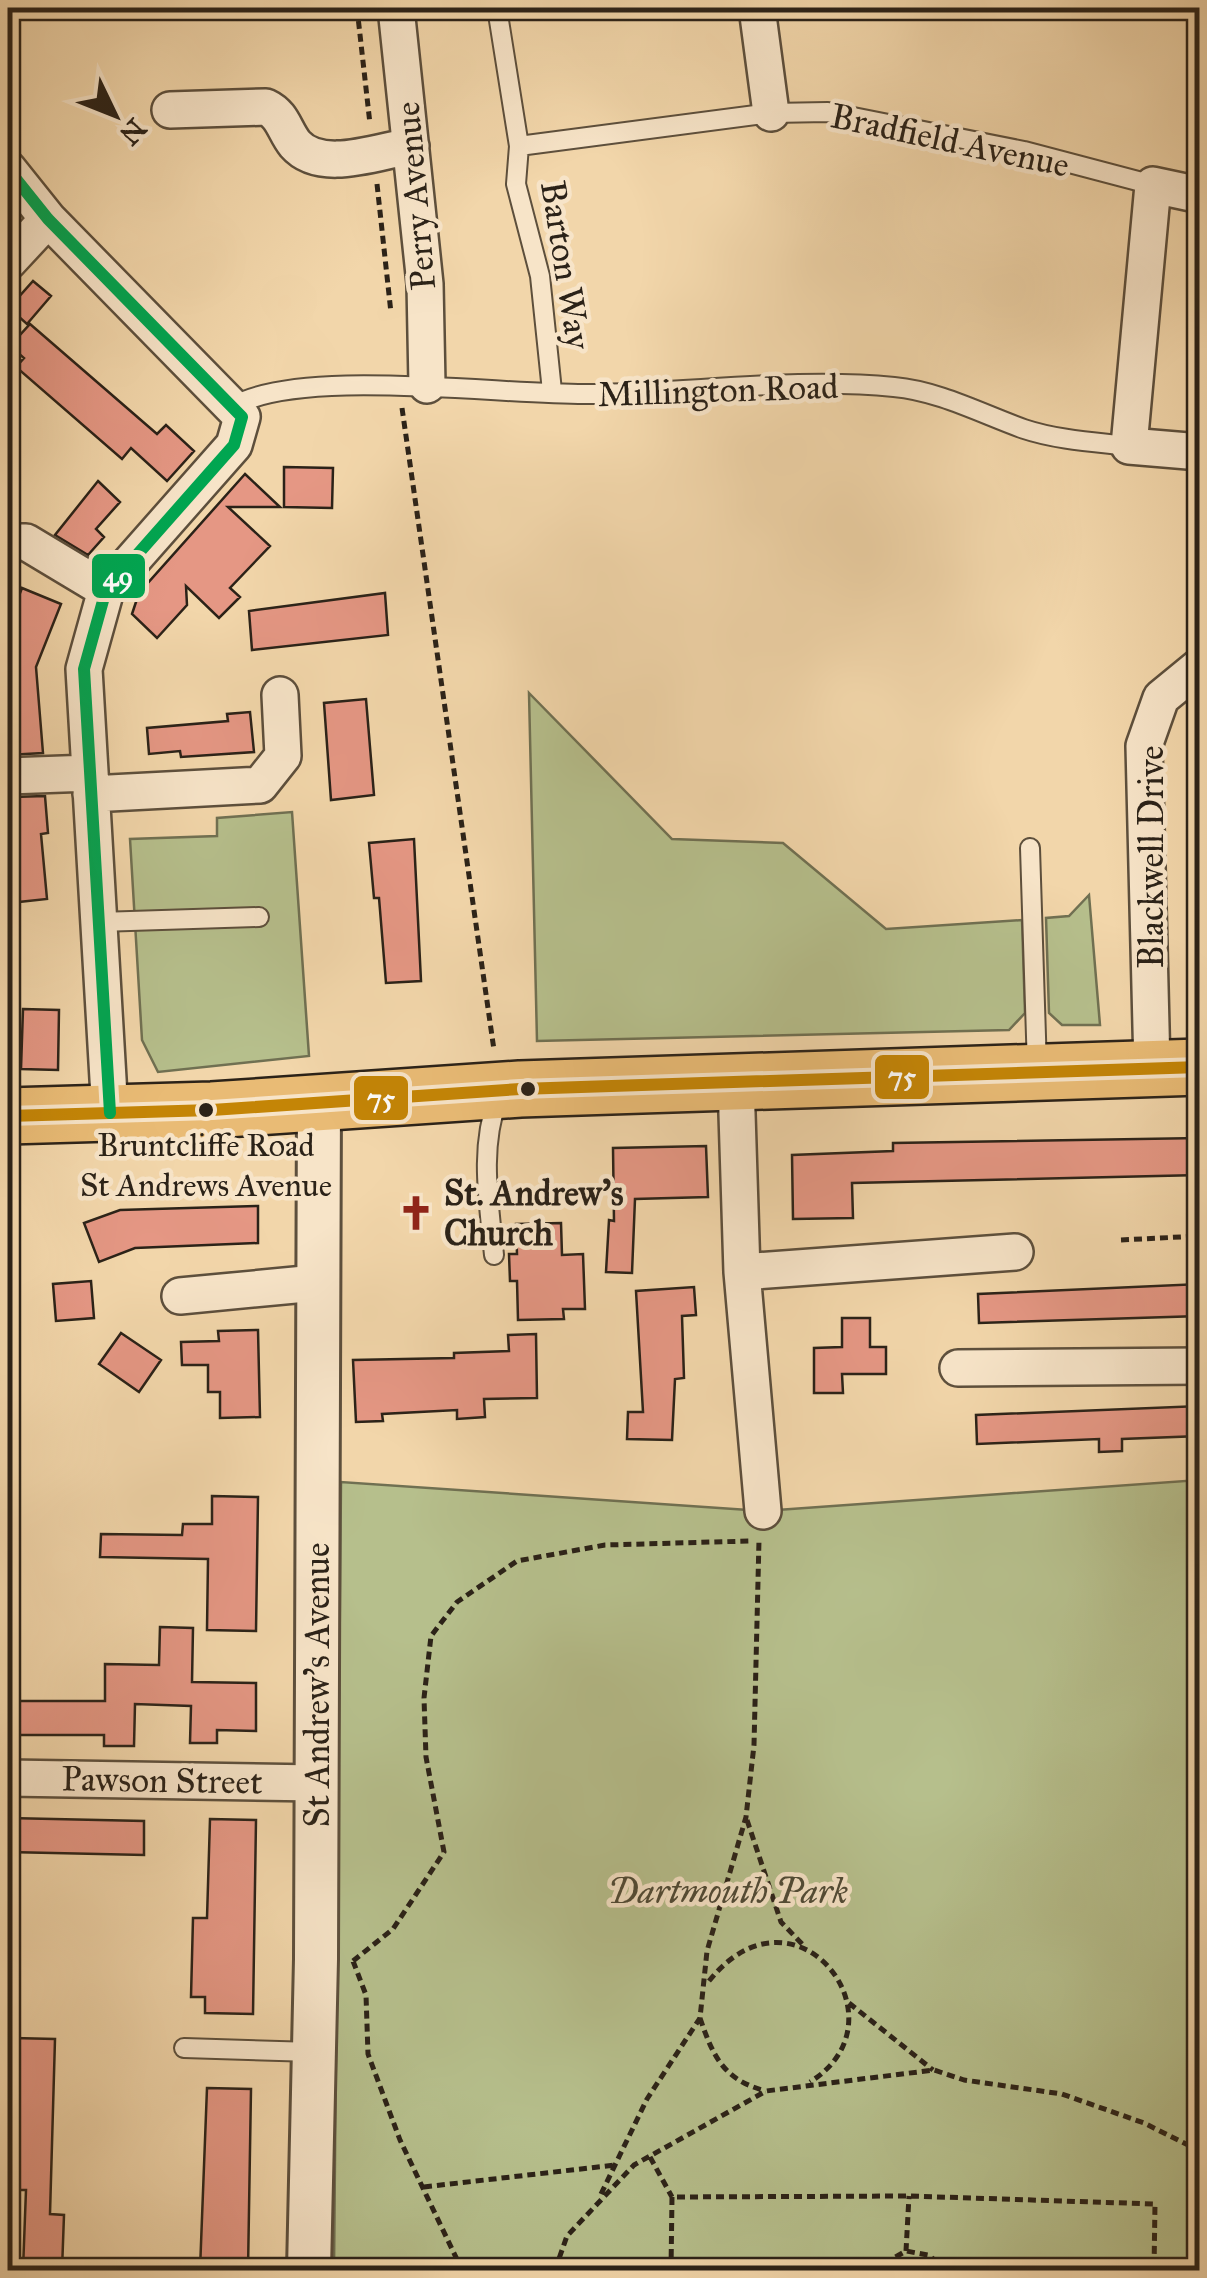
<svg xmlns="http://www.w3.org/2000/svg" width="1207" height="2278" font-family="'IM FELL Great Primer',serif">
<rect width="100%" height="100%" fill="#f2d6aa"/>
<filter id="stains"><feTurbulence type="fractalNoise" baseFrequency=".002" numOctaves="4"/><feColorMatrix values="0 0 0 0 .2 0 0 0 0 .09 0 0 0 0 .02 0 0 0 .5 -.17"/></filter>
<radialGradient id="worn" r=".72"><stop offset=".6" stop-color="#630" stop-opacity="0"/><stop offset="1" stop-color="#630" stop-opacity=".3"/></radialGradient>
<path fill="#b6bf8c" stroke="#707052" stroke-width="2.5" d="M 529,693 L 672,839 L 783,843 L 886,929 L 1022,920 L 1025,1013 L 1009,1030 L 537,1041 Z
M 292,812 L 309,1056 L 158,1072 L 142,1040 L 130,839 L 217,836 L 217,818 Z
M 1089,895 L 1100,1025 L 1062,1025 L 1049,1013 L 1046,918 L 1069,916 Z
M 1199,1480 L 1199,2270 L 334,2270 L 341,1482 L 763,1511 Z"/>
<path fill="#e59784" stroke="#2b2218" stroke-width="2.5" d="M 33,281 L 51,296 L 27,324 L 9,308 Z
M 30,324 L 157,434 L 166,425 L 194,451 L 167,481 L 131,448 L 122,459 L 16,367 L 24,358 L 10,346 Z
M 284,467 L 333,468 L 332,508 L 284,507 Z
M 245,474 L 280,507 L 228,507 L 270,546 L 230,588 L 240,597 L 219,618 L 186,586 L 187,605 L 157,638 L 132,614 L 139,593 Z
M 98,481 L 120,502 L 96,529 L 104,537 L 88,555 L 55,535 Z
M 22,588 L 61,604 L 36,667 L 43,753 L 8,755 L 8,624 Z
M 385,593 L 388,635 L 252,650 L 249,611 Z
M 366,699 L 374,795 L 331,800 L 324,703 Z
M 250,712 L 254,752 L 181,757 L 180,751 L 149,754 L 147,728 L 228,721 L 227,714 Z
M 45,796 L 48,833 L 41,834 L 47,899 L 9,903 L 8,834 L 16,834 L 13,797 Z
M 414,839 L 421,981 L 386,983 L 379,898 L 374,898 L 369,843 Z
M 23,1009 L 59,1010 L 58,1070 L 21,1069 Z
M 1200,1138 L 1200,1175 L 852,1183 L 853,1218 L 793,1219 L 792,1155 L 893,1151 L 893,1143 Z
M 706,1146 L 708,1197 L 635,1199 L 632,1273 L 606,1272 L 609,1220 L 614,1221 L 613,1148 Z
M 258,1206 L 258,1243 L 135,1248 L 99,1262 L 84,1223 L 120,1210 Z
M 561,1223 L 562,1255 L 583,1254 L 585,1309 L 563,1309 L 564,1319 L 518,1320 L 517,1281 L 510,1281 L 509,1254 L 517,1254 L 516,1224 Z
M 91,1281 L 94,1318 L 56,1321 L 53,1284 Z
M 1200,1284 L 1200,1316 L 979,1323 L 978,1294 Z
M 694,1287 L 696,1315 L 682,1316 L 684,1378 L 675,1379 L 672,1440 L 627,1439 L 628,1412 L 643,1412 L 636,1291 Z
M 842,1318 L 870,1318 L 870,1347 L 886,1347 L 886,1374 L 842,1374 L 843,1393 L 814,1393 L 814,1348 L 842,1347 Z
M 258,1330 L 260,1417 L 220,1418 L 220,1392 L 208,1392 L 208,1365 L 182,1365 L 181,1342 L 219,1341 L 218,1331 Z
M 121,1333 L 161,1360 L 139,1392 L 99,1364 Z
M 536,1334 L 537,1398 L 484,1399 L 485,1417 L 457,1419 L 457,1410 L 382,1414 L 383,1421 L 356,1422 L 353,1360 L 454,1358 L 454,1353 L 509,1351 L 508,1335 Z
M 1200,1406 L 1200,1436 L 1122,1439 L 1122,1451 L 1099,1452 L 1099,1439 L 977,1444 L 976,1415 Z
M 212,1496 L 258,1497 L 256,1631 L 207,1630 L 208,1559 L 100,1557 L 101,1534 L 182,1535 L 183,1524 L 212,1524 Z
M 160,1627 L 193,1628 L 192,1682 L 256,1683 L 256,1731 L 217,1730 L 217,1743 L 190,1743 L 191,1706 L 135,1704 L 134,1746 L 104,1746 L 104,1735 L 18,1735 L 18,1701 L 105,1701 L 105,1664 L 159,1665 Z
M 8,1818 L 144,1821 L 144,1855 L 8,1852 Z
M 210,1819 L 256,1820 L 253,2014 L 205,2013 L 205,1997 L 191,1997 L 193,1918 L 207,1918 Z
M 13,2038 L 55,2039 L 50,2214 L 64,2215 L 62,2270 L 23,2270 L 26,2190 L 9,2190 Z
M 207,2088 L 251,2089 L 248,2270 L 200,2270 Z"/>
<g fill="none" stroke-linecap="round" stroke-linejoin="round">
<defs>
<path id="service" d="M 497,8 L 519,146 L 516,184 L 540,276 L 552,391
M 519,146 L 771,113 L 828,112 L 1024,151 L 1153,185
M 232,407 C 300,366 506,396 591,394 C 691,393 795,377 894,387 C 939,391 982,414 1024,429 C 1057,440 1094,442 1129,446
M 1030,848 L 1037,1068
M 99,922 L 259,917
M 494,1255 C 489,1202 479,1149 498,1098
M 184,2048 L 313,2052"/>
<path id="minor" d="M 396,8 L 425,284 L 427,385
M 757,8 L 771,113
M 170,110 L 266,107 C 283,115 284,130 295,144 C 321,174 378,151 411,146
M 8,169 L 48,219 L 242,417 L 234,445 L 106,590 L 84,669 L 110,1113
M 1200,195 L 1153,185 L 1129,446 L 1200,452
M 8,262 L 48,219
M 8,542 L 26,542 L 106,590
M 8,776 L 90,773
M 91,794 L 260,785 L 283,756 L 280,695
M 1152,1067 L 1144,746 L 1161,698 L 1200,666
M 736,1082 L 742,1272 L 763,1511
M 742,1272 L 1015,1252
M 180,1296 L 316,1283
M 958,1368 L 1200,1366
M 8,1778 L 317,1783"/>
<path id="tertiary" d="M 309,2270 L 316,1959 L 319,1100"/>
<path id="primary" d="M 8,1116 L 212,1110 L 520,1089 L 1200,1067"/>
</defs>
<use href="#service" stroke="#5d4f3c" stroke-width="22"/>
<use href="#minor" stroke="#5d4f3c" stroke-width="40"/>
<use href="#tertiary" stroke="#5d4f3c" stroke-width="48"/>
<use href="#primary" stroke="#2b2218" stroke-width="60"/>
<path stroke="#2b2218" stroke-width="5" stroke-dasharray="8 5" stroke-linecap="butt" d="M 357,8 L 370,124
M 377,184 L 391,313
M 402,408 L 494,1050
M 1121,1240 L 1200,1236
M 747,1820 L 781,1922 L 803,1945
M 353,1961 L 393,1929 L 444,1852 L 426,1757 L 424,1698 L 431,1636 L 457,1602 L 517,1561 L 605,1545 L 750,1541
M 353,1961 L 366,1995 L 368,2054 L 400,2140 L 462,2270
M 709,1981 C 795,1873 910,2020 810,2082
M 849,2003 L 933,2070
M 700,2018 C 713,2056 723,2080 766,2091
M 650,2157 L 672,2197
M 424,2187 L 615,2165
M 601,2194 L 647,2099 L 700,2018 L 707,1951 L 746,1817 L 754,1745 L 759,1540
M 906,2251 L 909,2196
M 943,2265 L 1077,2270
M 671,2267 L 810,2270
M 555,2270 L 567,2236 L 634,2165 L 766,2091 L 934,2070 L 964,2080 L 1062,2094 L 1144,2123 L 1200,2151
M 671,2270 L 672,2197 L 909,2196 L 1155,2204 L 1154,2270
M 873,2270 L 906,2251 L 928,2255 L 948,2270"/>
<use href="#service" stroke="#f7e4c8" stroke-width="18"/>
<use href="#minor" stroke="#f7e4c8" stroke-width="35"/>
<use href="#tertiary" stroke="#f7e4c8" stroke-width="42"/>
<use href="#primary" stroke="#e9bb75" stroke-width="55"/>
<defs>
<path id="bus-1" d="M 8,1116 L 212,1110 L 520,1089 L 1200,1067"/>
<path id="bus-2" d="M 8,169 L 48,219 L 242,417 L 234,445 L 106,590 L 84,669 L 110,1113"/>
</defs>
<use href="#bus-1" stroke="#f7e4c8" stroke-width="20"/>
<use href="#bus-2" stroke="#f7e4c8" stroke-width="20"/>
<use href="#bus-1" stroke="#c48506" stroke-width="12"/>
<use href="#bus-2" stroke="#00a651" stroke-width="12"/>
</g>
<defs>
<symbol id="church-bare" viewBox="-9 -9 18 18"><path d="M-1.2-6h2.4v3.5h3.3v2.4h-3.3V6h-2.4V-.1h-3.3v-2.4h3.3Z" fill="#8f2418" stroke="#f7e4c8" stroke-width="2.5" paint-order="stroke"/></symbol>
</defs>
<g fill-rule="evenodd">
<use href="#church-bare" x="391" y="1188" width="50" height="50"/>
</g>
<g fill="#2b2218" stroke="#f7e4c8" stroke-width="4">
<circle cx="528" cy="1089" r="9"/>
<circle cx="206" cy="1110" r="9"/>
</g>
<g text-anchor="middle" stroke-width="9" stroke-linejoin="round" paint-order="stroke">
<g font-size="32" fill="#2b2218" stroke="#f7e4c8">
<text x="206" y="1156">Bruntcliffe Road<tspan x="206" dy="40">St Andrews Avenue</tspan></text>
</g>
<g font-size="35" fill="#2b2218" stroke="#f7e4c8">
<text transform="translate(950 140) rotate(12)" y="12">Bradfield Avenue</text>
<text transform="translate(415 196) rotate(-95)" y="12">Perry Avenue</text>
<text transform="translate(566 265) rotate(81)" y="12">Barton Way</text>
<text transform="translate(718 390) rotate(-2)" y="12">Millington Road</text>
<text transform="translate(1151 857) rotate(-90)" y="12">Blackwell Drive</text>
<text transform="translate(317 1685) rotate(-90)" y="12">St Andrew's Avenue</text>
<text transform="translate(162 1780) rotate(1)" y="12">Pawson Street</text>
</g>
<g font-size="35" font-weight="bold" fill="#2b2218" stroke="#f7e4c8" text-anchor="start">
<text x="444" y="1205">St. Andrew's<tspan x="444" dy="40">Church</tspan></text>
</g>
<g font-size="35" font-style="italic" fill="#4e4935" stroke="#f7e4c8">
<text x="728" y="1903">Dartmouth Park</text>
</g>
</g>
<g stroke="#f7e4c8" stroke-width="4">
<rect x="90" y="552" width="57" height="48" rx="10" fill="#00a651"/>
<rect x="873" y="1053" width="58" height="48" rx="10" fill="#c48506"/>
<rect x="352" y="1074" width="58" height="48" rx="10" fill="#c48506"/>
</g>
<g font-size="28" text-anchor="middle" font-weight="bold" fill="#fff">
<text x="118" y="586">49</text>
<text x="902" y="1086">75</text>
<text x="381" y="1108">75</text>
</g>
<rect width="1207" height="2278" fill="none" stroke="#f2d6aa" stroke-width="40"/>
<rect x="10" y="10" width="1187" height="2258" fill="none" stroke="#2b2218" stroke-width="5"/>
<rect x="20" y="20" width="1167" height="2238" fill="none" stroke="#2b2218" stroke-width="2.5"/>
<g transform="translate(115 115) rotate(133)" stroke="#f7e4c8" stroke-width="8" paint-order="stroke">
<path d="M0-8L18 38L0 25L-18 38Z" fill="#2b2218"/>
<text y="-15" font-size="28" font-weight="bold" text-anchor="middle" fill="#2b2218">N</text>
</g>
<rect width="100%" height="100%" filter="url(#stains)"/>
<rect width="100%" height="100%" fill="url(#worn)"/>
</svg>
